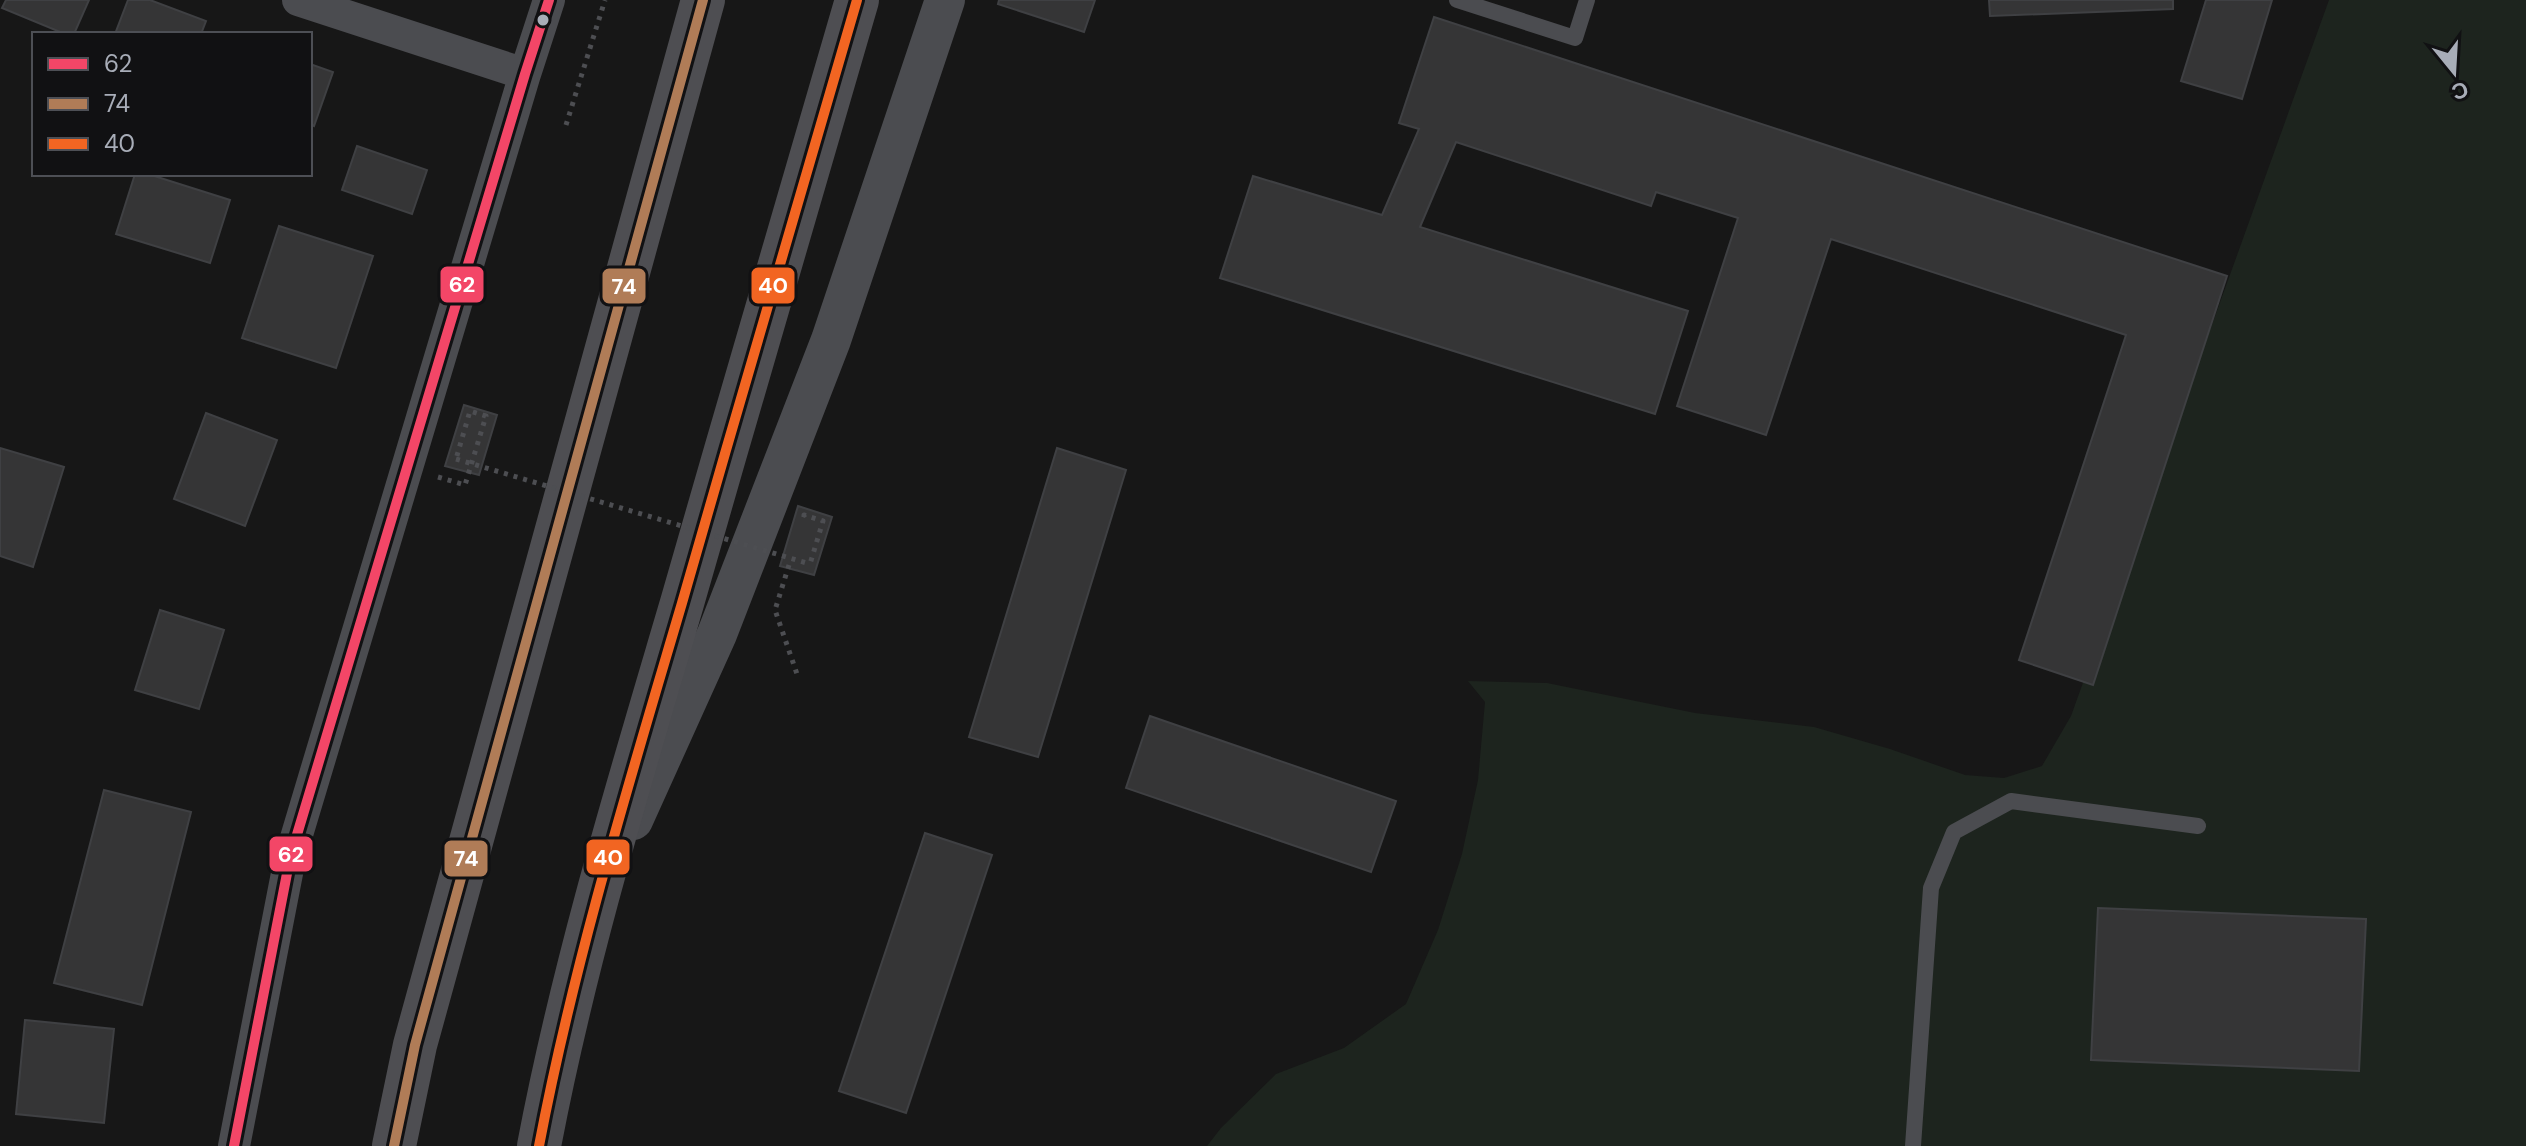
<svg xmlns="http://www.w3.org/2000/svg" width="2526" height="1146" font-family="'DM Sans',sans-serif">
<rect width="100%" height="100%" fill="#171717"/>
<path fill="#1d241e" d="M 2329,0 L 2526,0 L 2526,1146 L 1207,1146 L 1221,1128 L 1276,1074 L 1344,1048 L 1406,1004 L 1438,930 L 1462,854 L 1478,780 L 1485,702 L 1468,681 L 1547,683 L 1695,713 L 1814,727 L 1890,749 L 1965,775 L 2004,778 L 2042,766 L 2071,716 Z"/>
<path fill="#353536" stroke="#3f4043" stroke-width="2" d="M 6,0 L 89,0 L 74,34 L 65,34 L 2,8 Z
M 128,0 L 150,0 L 206,21 L 201,34 L 115,34 Z
M 999,0 L 1095,0 L 1084,32 L 998,4 Z
M 1989,0 L 2173,0 L 2173,9 L 1990,16 Z
M 2206,0 L 2272,0 L 2242,99 L 2181,81 Z
M 1434,17 L 2227,276 L 2093,685 L 2019,660 L 2126,335 L 1831,239 L 1766,435 L 1677,406 L 1738,218 L 1656,192 L 1651,206 L 1456,142 L 1420,227 L 1688,311 L 1655,414 L 1220,278 L 1253,176 L 1382,215 L 1419,129 L 1399,123 Z
M 310,64 L 333,72 L 314,126 L 310,124 Z
M 357,146 L 427,170 L 412,214 L 342,190 Z
M 135,174 L 148,174 L 230,200 L 210,263 L 116,234 Z
M 279,226 L 373,256 L 336,368 L 242,338 Z
M 464,405 L 497,415 L 479,475 L 445,466 Z
M 206,413 L 277,440 L 245,526 L 174,499 Z
M 0,448 L 64,467 L 33,567 L 0,556 Z
M 1057,448 L 1126,470 L 1038,757 L 969,737 Z
M 798,506 L 832,517 L 814,575 L 780,566 Z
M 160,610 L 224,630 L 199,709 L 135,690 Z
M 1150,716 L 1396,801 L 1371,872 L 1126,788 Z
M 104,790 L 191,812 L 142,1005 L 54,983 Z
M 925,833 L 992,855 L 906,1113 L 839,1091 Z
M 2098,908 L 2366,919 L 2359,1071 L 2091,1060 Z
M 25,1020 L 114,1029 L 104,1123 L 16,1114 Z"/>
<g fill="none" stroke-linecap="round" stroke-linejoin="round">
<path stroke="#4d4e52" stroke-width="5" stroke-dasharray="4 6" stroke-linecap="butt" d="M 566,125 L 605,0
M 438,477 L 465,485 L 486,416 L 470,411 L 456,459
M 804,517 L 804,515 L 823,521 L 810,564
M 789,565 L 775,610 L 797,674"/>
<path stroke="#4b4c50" stroke-width="16" d="M 1457,0 L 1575,38 L 1587,0
M 1913,1146 L 1931,888 L 1954,832 L 2011,801 L 2198,826"/>
<path stroke="#4b4c50" stroke-width="32" d="M 298,0 L 525,74
M 234,1146 L 290,858 L 525,74 L 549,0"/>
<path stroke="#4b4c50" stroke-width="40" d="M 633,820 L 717,634 L 831,340 L 945,0"/>
<path stroke="#4e4e52" stroke-width="44" d="M 394,1146 L 415,1045 L 703,0
M 539,1146 C 574,962 629,783 682,603 C 740,402 797,201 857,0"/>
<path stroke="#4d4e52" stroke-width="5" stroke-dasharray="4 6" stroke-linecap="butt" d="M 456,459 L 810,564"/>
<defs>
<path id="bus-1" d="M 234,1146 L 290,858 L 525,74 L 549,0"/>
<path id="bus-2" d="M 394,1146 L 415,1045 L 703,0"/>
<path id="bus-3" d="M 539,1146 C 574,962 629,783 682,603 C 740,402 797,201 857,0"/>
</defs>
<use href="#bus-1" stroke="#111113" stroke-width="16"/>
<use href="#bus-2" stroke="#111113" stroke-width="16"/>
<use href="#bus-3" stroke="#111113" stroke-width="16"/>
<use href="#bus-1" stroke="#f34667" stroke-width="10"/>
<use href="#bus-2" stroke="#b07c57" stroke-width="10"/>
<use href="#bus-3" stroke="#f26522" stroke-width="10"/>
</g>
<circle fill="#a8adb8" stroke="#111113" stroke-width="3" cx="543" cy="20" r="7"/>
<g stroke="#111113" stroke-width="3">
<rect x="439" y="265" width="46" height="39" rx="8" fill="#f34667"/>
<rect x="750" y="266" width="46" height="39" rx="8" fill="#f26522"/>
<rect x="601" y="267" width="46" height="38" rx="8" fill="#b07c57"/>
<rect x="268" y="835" width="46" height="38" rx="8" fill="#f34667"/>
<rect x="585" y="838" width="46" height="38" rx="8" fill="#f26522"/>
<rect x="443" y="839" width="46" height="39" rx="8" fill="#b07c57"/>
</g>
<g font-size="22" text-anchor="middle" font-weight="bold" fill="#fff">
<text x="462" y="292">62</text>
<text x="773" y="293">40</text>
<text x="624" y="294">74</text>
<text x="291" y="862">62</text>
<text x="608" y="865">40</text>
<text x="466" y="866">74</text>
</g>
<rect x="32" y="32" width="280" height="144" fill="#111113" stroke="#4d4f55" stroke-width="2"/>
<rect x="48" y="58" width="40" height="12" fill="#f34667" stroke="#4d4f55" stroke-width="2"/>
<text x="104" y="72" font-size="24" fill="#a8adb8">62</text>
<rect x="48" y="98" width="40" height="12" fill="#b07c57" stroke="#4d4f55" stroke-width="2"/>
<text x="104" y="112" font-size="24" fill="#a8adb8">74</text>
<rect x="48" y="138" width="40" height="12" fill="#f26522" stroke="#4d4f55" stroke-width="2"/>
<text x="104" y="152" font-size="24" fill="#a8adb8">40</text>
<g transform="translate(2454 72) rotate(162)" stroke="#111113" stroke-width="6" paint-order="stroke">
<path d="M0-6L14 30L0 20L-14 30Z" fill="#a8adb8"/>
<text y="-12" font-size="22" font-weight="bold" text-anchor="middle" fill="#a8adb8">С</text>
</g>
</svg>
